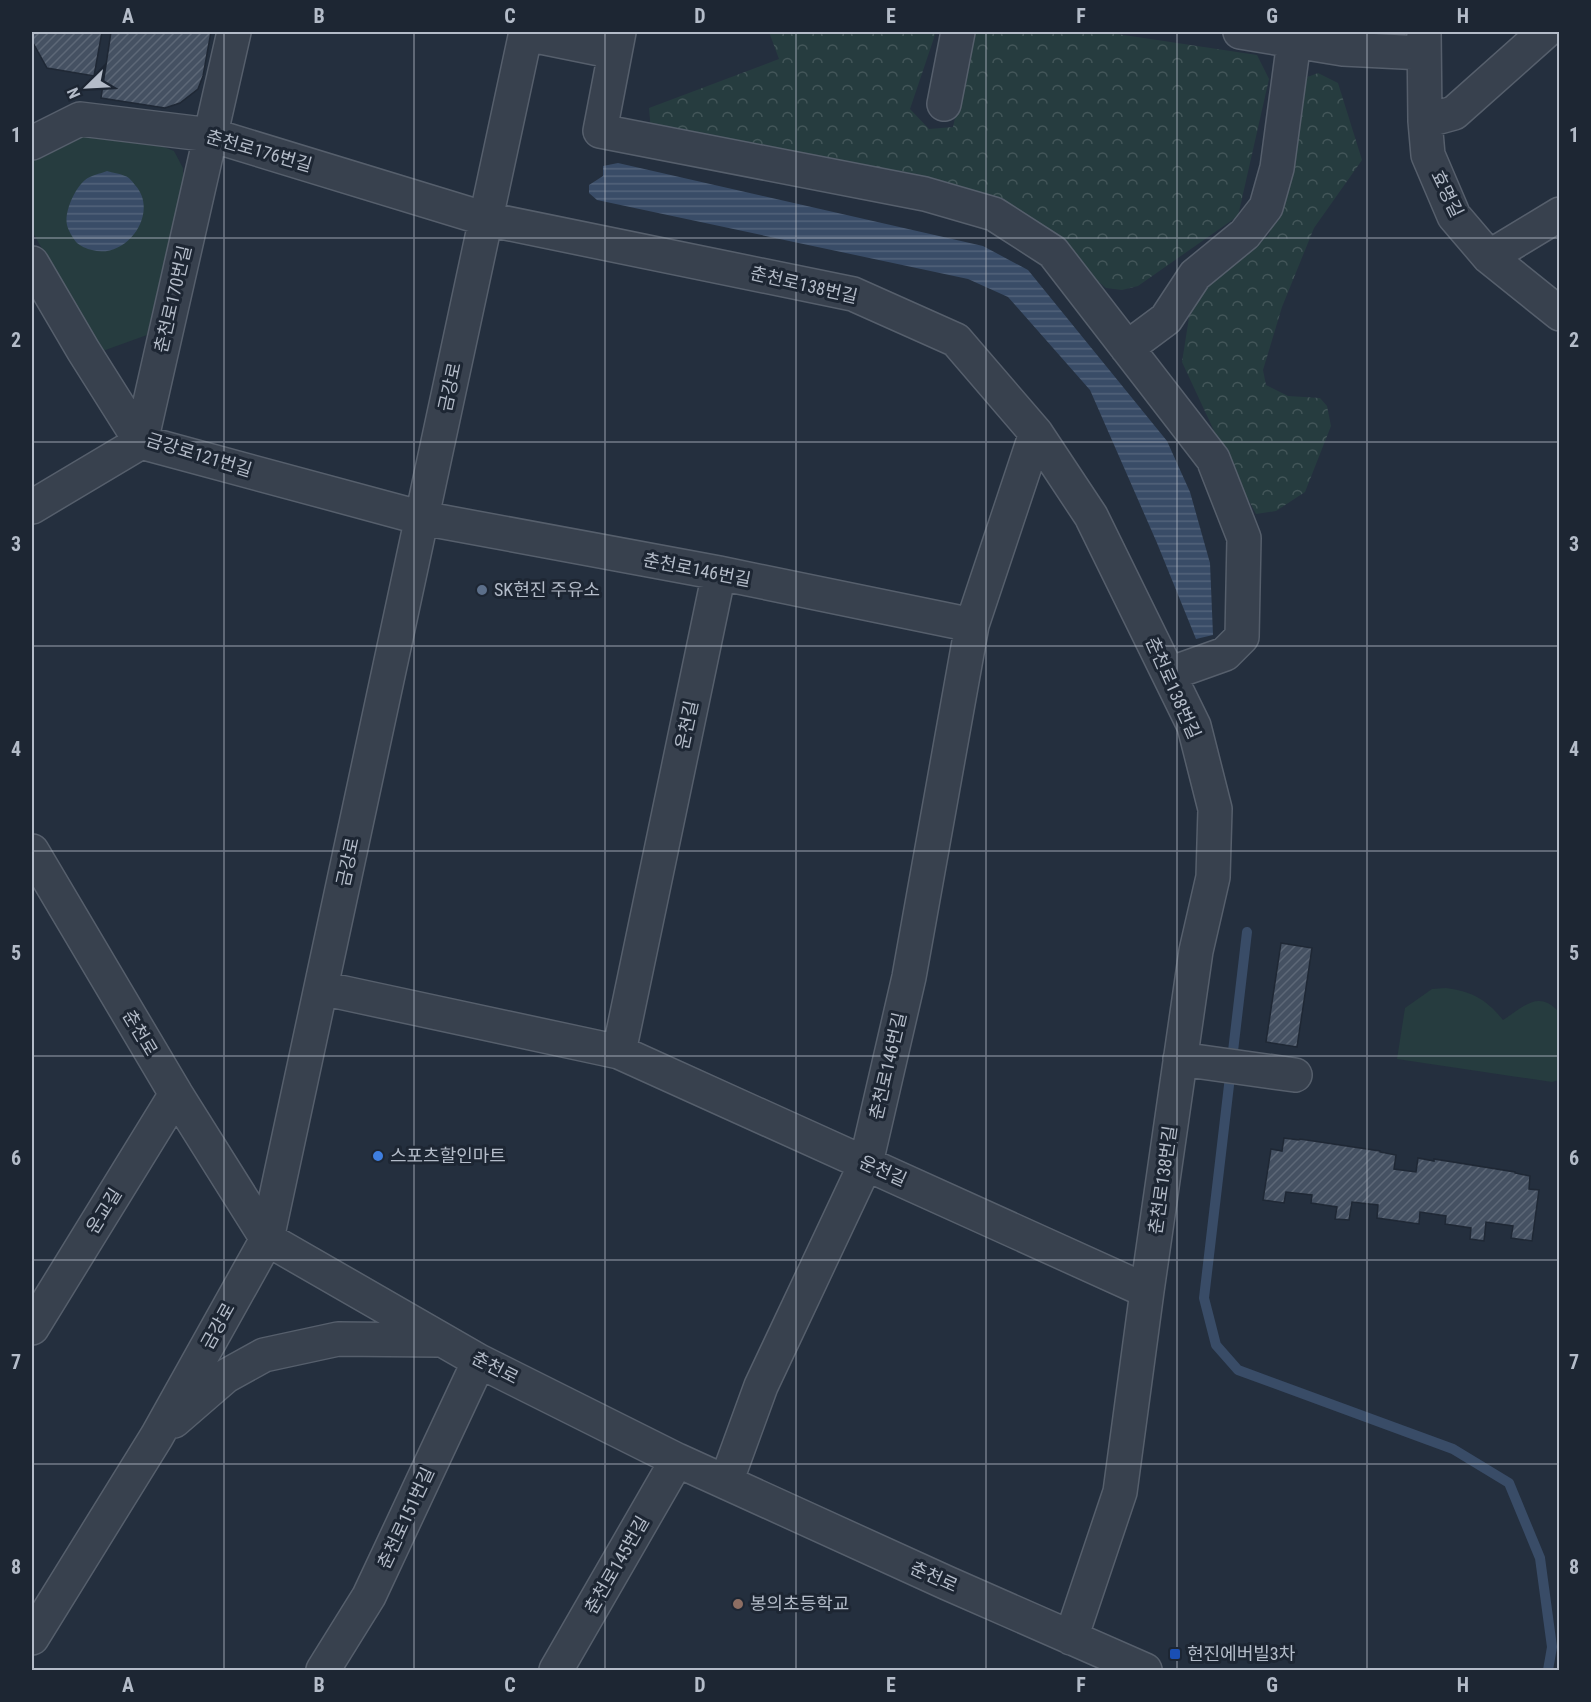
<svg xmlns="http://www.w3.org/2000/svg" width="1591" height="1702" font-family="'Roboto Condensed','Noto Sans KR',sans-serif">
<defs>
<pattern id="forest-crowns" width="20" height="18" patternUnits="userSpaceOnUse" patternTransform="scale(1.5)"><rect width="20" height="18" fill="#263c3f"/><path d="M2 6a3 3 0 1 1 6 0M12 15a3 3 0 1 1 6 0" fill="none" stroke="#435659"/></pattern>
<pattern id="water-rules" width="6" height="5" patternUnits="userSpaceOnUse" patternTransform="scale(1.5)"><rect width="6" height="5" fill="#394c67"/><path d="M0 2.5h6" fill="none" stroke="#53647b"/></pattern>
<pattern id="building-hatch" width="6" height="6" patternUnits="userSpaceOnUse" patternTransform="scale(1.5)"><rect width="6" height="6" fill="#455162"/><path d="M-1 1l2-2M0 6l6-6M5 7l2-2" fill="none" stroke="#5d6877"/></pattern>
</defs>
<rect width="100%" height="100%" fill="#242f3e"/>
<path fill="url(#forest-crowns)" d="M 769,32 L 936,32 L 910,109 L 929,129 L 953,127 L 974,32 L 1104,32 L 1257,55 L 1269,79 L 1238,216 L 1138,286 L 1122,290 L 1106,288 L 1002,203 L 651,131 L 649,108 L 779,59 Z
M 1318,73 L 1338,83 L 1362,160 L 1314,228 L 1282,307 L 1263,370 L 1266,385 L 1288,396 L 1320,398 L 1327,406 L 1331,426 L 1305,492 L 1276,511 L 1256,514 L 1229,463 L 1182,362 L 1193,292 L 1269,235 L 1305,78 Z"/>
<path fill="#263c3f" d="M 76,132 L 154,143 L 174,151 L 183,168 L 183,181 L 147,335 L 100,352 L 32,231 L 32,154 Z
M 1446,988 C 1473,992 1486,999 1503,1020 C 1524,1007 1538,989 1559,1012 L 1559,1080 L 1552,1082 L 1397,1059 L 1405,1008 L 1432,989 Z"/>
<path fill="url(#water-rules)" d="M 618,163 L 983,246 L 1028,270 L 1167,441 L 1190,492 L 1210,563 L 1213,635 L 1196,639 L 1157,543 L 1090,390 L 1008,297 L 968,279 L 597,200 L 589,193 L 589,185 L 603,176 L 603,166 Z
M 107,171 C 113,173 119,173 125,176 C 129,177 132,181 135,185 C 160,212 127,260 92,250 C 87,249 80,246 76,242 C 73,238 68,230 67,225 C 64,212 75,188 85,180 C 91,175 100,174 107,171 Z"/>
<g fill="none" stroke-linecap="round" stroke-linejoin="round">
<path stroke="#394c67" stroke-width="10" d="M 1247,932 L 1204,1298 L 1216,1345 L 1238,1370 L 1453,1449 L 1509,1483 L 1540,1558 L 1552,1647 L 1548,1670"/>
</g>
<path fill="url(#building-hatch)" stroke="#1f2835" stroke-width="1.5" d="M 32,32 L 102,32 L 94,76 L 47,68 L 32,41 Z
M 111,32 L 211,32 L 203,76 L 198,89 L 180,103 L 165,108 L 101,98 Z
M 1281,943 L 1312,948 L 1297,1047 L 1266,1042 Z
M 1284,1138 L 1299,1140 L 1300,1139 L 1380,1151 L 1380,1152 L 1396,1155 L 1394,1169 L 1416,1172 L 1418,1158 L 1434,1161 L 1434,1159 L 1515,1172 L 1515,1173 L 1530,1176 L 1529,1189 L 1539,1190 L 1532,1241 L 1511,1238 L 1513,1226 L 1486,1222 L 1484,1241 L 1470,1239 L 1471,1228 L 1445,1224 L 1446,1216 L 1420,1212 L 1419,1224 L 1377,1218 L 1378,1205 L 1352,1202 L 1349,1220 L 1335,1219 L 1337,1207 L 1311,1203 L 1312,1195 L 1286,1192 L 1284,1203 L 1263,1200 L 1271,1149 L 1282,1151 Z"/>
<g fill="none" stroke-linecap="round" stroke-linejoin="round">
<defs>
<path id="minor" d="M 619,32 L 600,131 L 925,194 L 994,214 L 1053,252 L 1213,459 L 1244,538 L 1242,637 L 1225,654 L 1169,674
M 1240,32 L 1343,49 L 1423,53
M 1424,32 L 1425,121 L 1428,155 L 1454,216 L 1489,257 L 1560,314
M 526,34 L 615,52
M 944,104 L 958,32
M 1425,121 L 1454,113 L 1545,32
M 32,143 L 80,119 L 211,135 L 486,219 L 853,294 L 956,340 L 1036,433 L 1091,516 L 1194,726 L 1215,809 L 1213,877 L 1196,951 L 1147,1291 L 1120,1492 L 1071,1638
M 1489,257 L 1560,214
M 32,263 L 83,350 L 141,442 L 422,518 L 719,573 L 972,625
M 1127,348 L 1166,319 L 1195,275 L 1245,234 L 1266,207 L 1277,168 L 1294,41
M 32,507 L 141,442 L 234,32
M 32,851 L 176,1094 L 267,1239 L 479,1361 L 677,1460 L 947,1583 L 1145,1670
M 321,988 L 619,1052 L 1147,1291
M 619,1052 L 719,573
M 1180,1059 L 1295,1075
M 32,1328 L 176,1094
M 174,1421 L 226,1376 L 264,1355 L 338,1339 L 438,1340
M 726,1482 L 761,1386 L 866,1163 L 909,977 L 972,625 L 1036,433
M 32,1638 L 157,1436 L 267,1239 L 526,32
M 323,1670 L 369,1596 L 479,1361
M 556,1670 L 677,1460"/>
</defs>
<use href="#minor" stroke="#565f6c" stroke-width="36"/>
<use href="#minor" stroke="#38414e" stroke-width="33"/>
</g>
<path fill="none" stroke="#b4bcc9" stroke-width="1.5" stroke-opacity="0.55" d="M 224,32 L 224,1670M 414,32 L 414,1670M 605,32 L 605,1670M 796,32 L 796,1670M 986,32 L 986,1670M 1177,32 L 1177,1670M 1367,32 L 1367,1670M 32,238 L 1560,238M 32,442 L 1560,442M 32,646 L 1560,646M 32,851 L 1560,851M 32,1056 L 1560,1056M 32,1260 L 1560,1260M 32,1464 L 1560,1464"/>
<circle fill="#5c6f8a" stroke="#1d2633" stroke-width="2" cx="482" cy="590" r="6"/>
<circle fill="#3f7fe0" stroke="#1d2633" stroke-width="2" cx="378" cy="1156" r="6"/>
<circle fill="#8d6e63" stroke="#1d2633" stroke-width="2" cx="738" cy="1604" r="6"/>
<rect fill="#1a4fb4" stroke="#1d2633" stroke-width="2" x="1169" y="1648" width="12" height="12" rx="3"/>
<g text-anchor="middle" stroke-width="6" stroke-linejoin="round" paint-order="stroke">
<g font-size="18" fill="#b4bcc9" stroke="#1d2633">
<text transform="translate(259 151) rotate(16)" y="6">춘천로176번길</text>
<text transform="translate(1447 194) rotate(64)" y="6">효명길</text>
<text transform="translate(804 285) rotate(13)" y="6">춘천로138번길</text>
<text transform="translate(173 299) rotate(-77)" y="6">춘천로170번길</text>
<text transform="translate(450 387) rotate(-78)" y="6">금강로</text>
<text transform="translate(199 455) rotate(17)" y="6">금강로121번길</text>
<text transform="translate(697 570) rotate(11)" y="6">춘천로146번길</text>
<text transform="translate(1173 688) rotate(66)" y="6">춘천로138번길</text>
<text transform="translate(687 725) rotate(-78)" y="6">운천길</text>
<text transform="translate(348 862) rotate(-78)" y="6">금강로</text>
<text transform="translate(140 1033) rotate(59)" y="6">춘천로</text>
<text transform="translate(888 1066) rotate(-77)" y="6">춘천로146번길</text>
<text transform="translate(883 1171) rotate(24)" y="6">운천길</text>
<text transform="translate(1163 1180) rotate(-82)" y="6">춘천로138번길</text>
<text transform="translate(104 1211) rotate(-58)" y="6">운교길</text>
<text transform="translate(218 1326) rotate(-61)" y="6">금강로</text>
<text transform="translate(495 1368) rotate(27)" y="6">춘천로</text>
<text transform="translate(406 1518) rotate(-65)" y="6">춘천로151번길</text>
<text transform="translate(617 1565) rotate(-60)" y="6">춘천로145번길</text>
<text transform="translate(934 1577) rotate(24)" y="6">춘천로</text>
</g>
<g font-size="18" fill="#b4bcc9" stroke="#1d2633" text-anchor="start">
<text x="494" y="596">SK현진 주유소</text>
<text x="390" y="1162">스포츠할인마트</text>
<text x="750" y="1610">봉의초등학교</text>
<text x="1187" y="1660">현진에버빌3차</text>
</g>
</g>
<rect width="1591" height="1702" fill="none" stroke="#1d2633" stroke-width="66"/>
<g transform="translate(87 87) rotate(246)" stroke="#1d2633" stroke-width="4.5" paint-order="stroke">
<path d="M0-4.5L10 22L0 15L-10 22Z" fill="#b4bcc9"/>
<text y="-9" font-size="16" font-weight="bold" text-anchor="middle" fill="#b4bcc9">N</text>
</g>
<rect x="33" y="33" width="1525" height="1636" fill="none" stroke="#b4bcc9" stroke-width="2"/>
<g font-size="20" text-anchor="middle" font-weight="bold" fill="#b4bcc9">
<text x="128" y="23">A</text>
<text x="319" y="23">B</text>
<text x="510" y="23">C</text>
<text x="700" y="23">D</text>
<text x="891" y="23">E</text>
<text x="1081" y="23">F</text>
<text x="1272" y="23">G</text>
<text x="1463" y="23">H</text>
<text x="16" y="142">1</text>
<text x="1574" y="142">1</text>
<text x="16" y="347">2</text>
<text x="1574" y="347">2</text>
<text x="16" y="551">3</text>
<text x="1574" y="551">3</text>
<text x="16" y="756">4</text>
<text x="1574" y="756">4</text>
<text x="16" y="960">5</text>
<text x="1574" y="960">5</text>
<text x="16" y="1165">6</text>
<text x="1574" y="1165">6</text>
<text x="16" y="1369">7</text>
<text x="1574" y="1369">7</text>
<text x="16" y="1574">8</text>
<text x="1574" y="1574">8</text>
<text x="128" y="1692">A</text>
<text x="319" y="1692">B</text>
<text x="510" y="1692">C</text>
<text x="700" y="1692">D</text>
<text x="891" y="1692">E</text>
<text x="1081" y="1692">F</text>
<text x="1272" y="1692">G</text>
<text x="1463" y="1692">H</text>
</g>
</svg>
